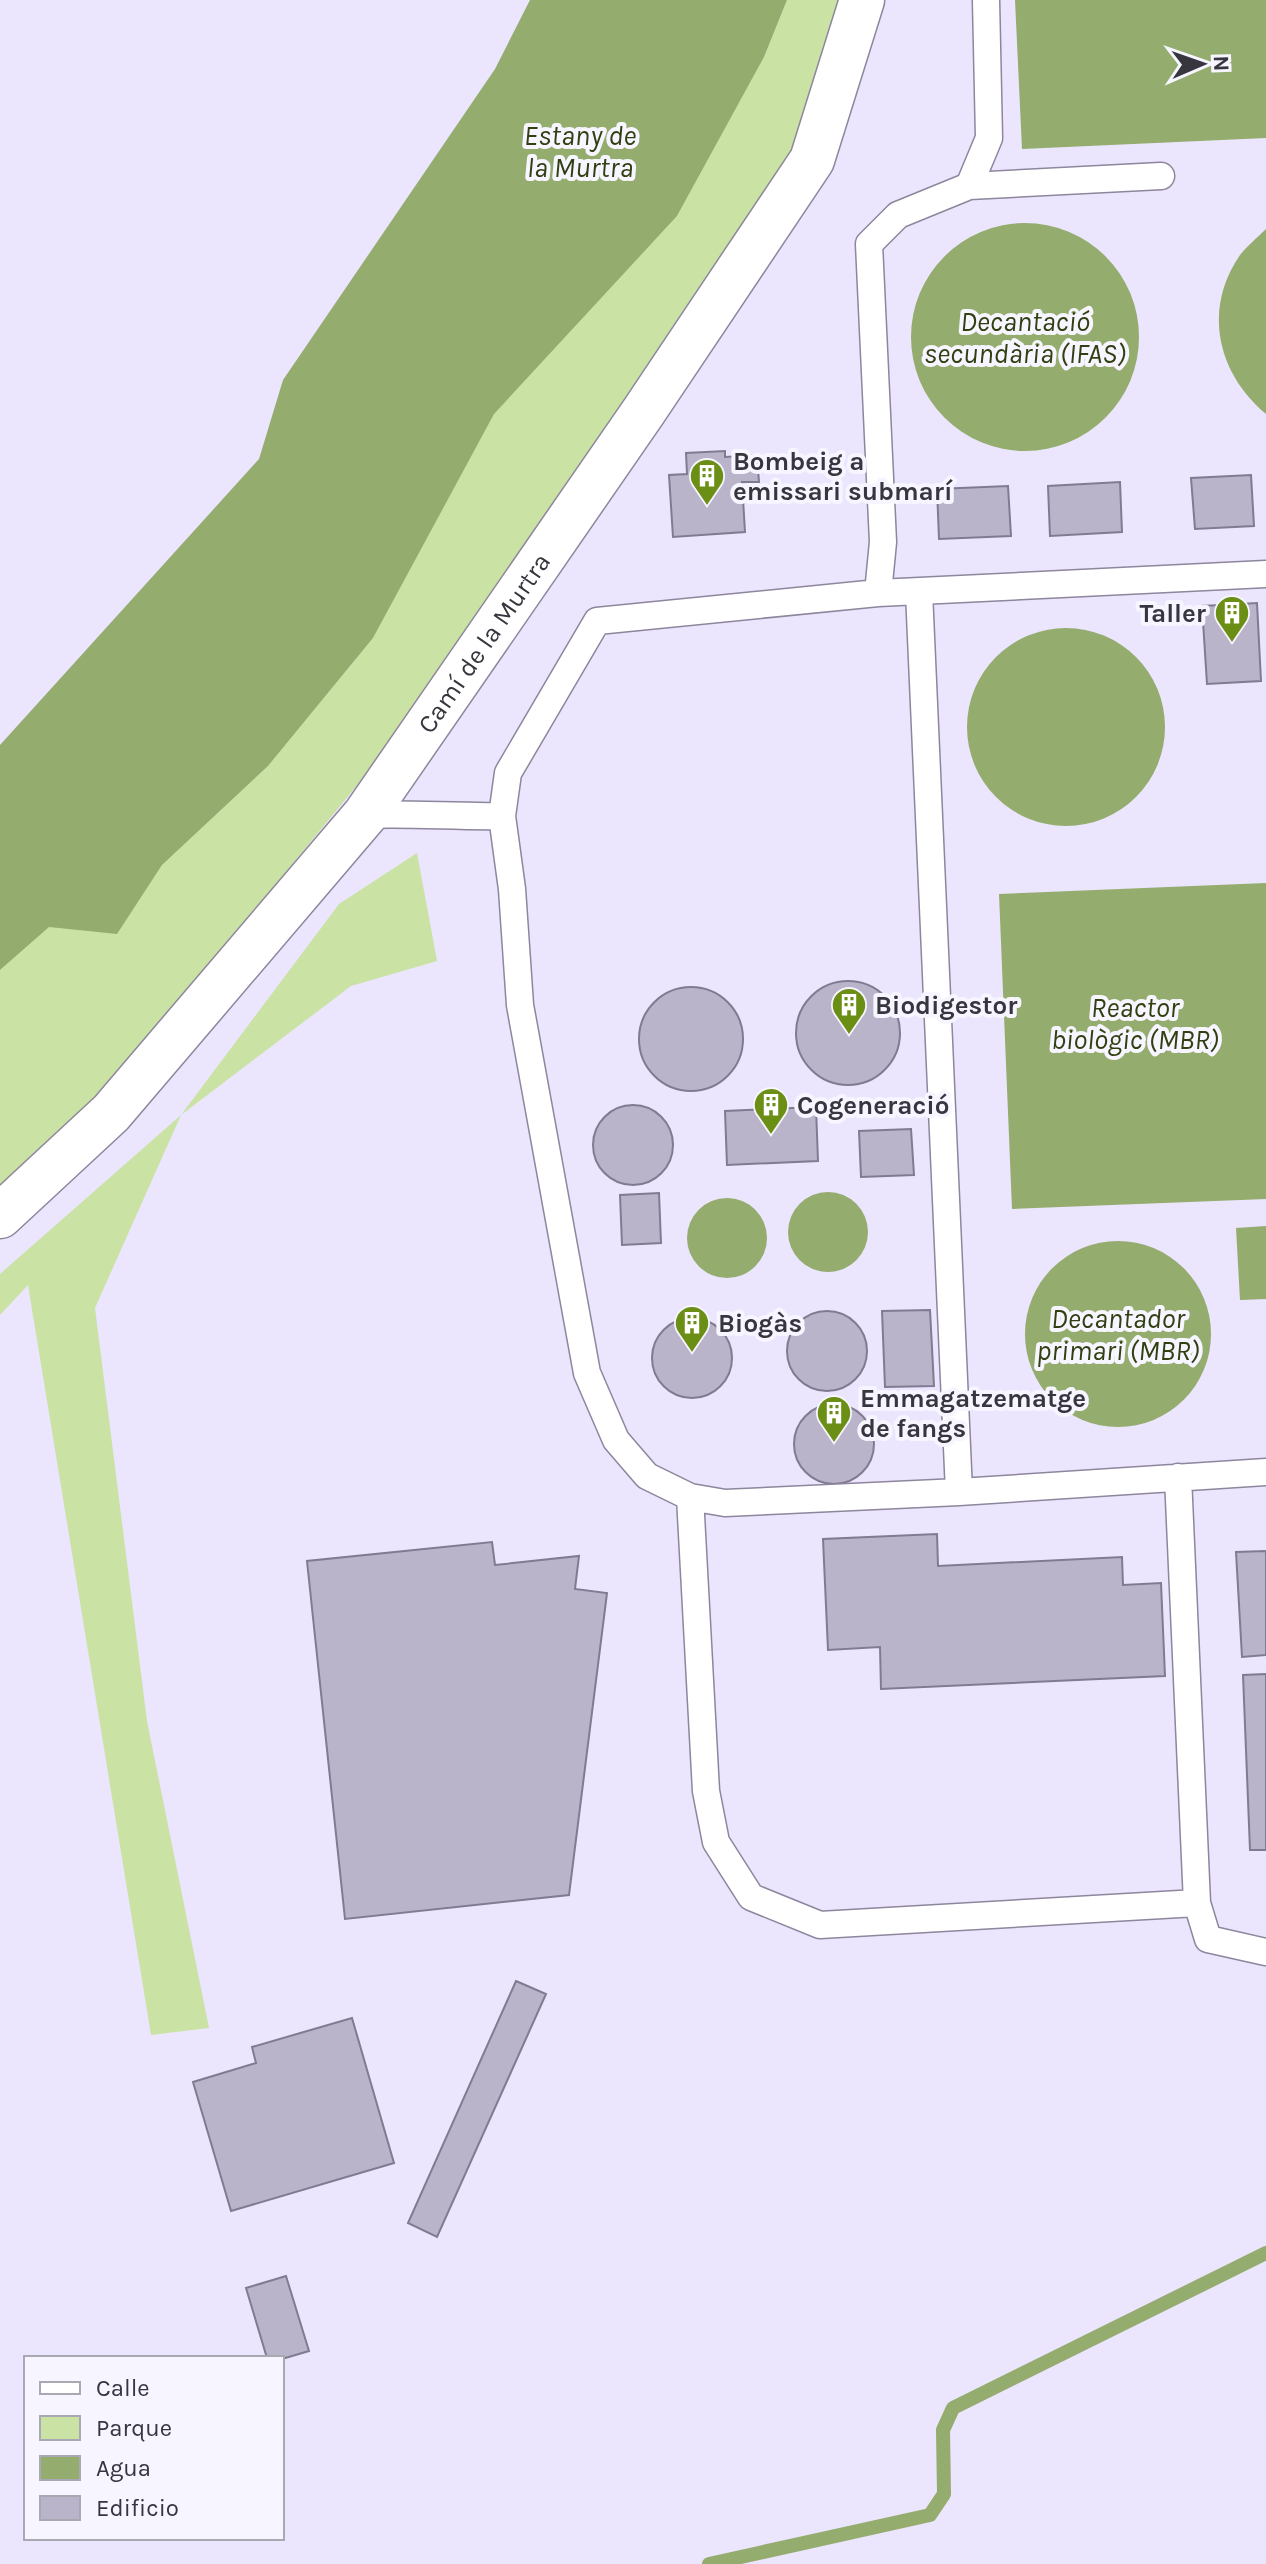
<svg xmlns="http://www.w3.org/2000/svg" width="1266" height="2564" font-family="Karla,sans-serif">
<rect width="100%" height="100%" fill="#ebe5fd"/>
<path fill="#cae3a4" d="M 787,0 L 846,0 L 805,147 L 391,744 L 124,1069 L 0,1188 L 0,970 L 49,926 L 117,933 L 162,865 L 268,766 L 373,638 L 493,414 L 677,216 L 764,57 Z
M 417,853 L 437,961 L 351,986 L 181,1115 L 95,1308 L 147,1721 L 209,2028 L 151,2035 L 28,1285 L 0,1315 L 0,1274 L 181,1115 L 339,904 Z"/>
<path fill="#94ac6d" d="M 530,0 L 787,0 L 764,57 L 677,216 L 494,414 L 373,638 L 268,766 L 162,865 L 117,934 L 49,927 L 0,970 L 0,745 L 259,459 L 283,380 L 495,69 Z
M 1015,0 L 1266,0 L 1266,138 L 1022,149 Z
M911 337a114 114 0 1 1 228 0a114 114 0 1 1-228 0Z
M 1266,229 L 1266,414 C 1218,374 1202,310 1240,255 C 1247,246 1258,237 1266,229 Z
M967 727a99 99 0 1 1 198 0a99 99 0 1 1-198 0Z
M 1266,883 L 1266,1199 L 1012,1209 L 999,894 Z
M788 1232a40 40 0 1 1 80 0a40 40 0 1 1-80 0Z
M687 1238a40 40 0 1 1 80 0a40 40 0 1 1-80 0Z
M 1266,1226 L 1266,1299 L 1240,1300 L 1236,1228 Z
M1025 1334a93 93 0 1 1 186 0a93 93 0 1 1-186 0Z"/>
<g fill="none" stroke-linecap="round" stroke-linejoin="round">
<path stroke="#94ac6d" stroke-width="14" d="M 709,2564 L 930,2515 L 944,2494 L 943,2430 L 953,2408 L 1266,2253"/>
</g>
<path fill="#bab4cb" stroke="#817b91" stroke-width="2" d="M 725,451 L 725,457 L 757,455 L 759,482 L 742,482 L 745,532 L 673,537 L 669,475 L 687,474 L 686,453 Z
M 1251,475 L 1254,526 L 1195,529 L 1191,478 Z
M 1120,482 L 1122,532 L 1050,536 L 1048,486 Z
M 1008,486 L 1011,536 L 939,539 L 937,489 Z
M 1257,603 L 1261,681 L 1207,684 L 1202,606 Z
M796 1033a52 52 0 1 1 104 0a52 52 0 1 1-104 0Z
M639 1039a52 52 0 1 1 104 0a52 52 0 1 1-104 0Z
M593 1145a40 40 0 1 1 80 0a40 40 0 1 1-80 0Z
M 816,1107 L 818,1161 L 727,1165 L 725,1111 Z
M 911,1129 L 914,1175 L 861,1177 L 859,1131 Z
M 659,1193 L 661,1243 L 622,1245 L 620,1195 Z
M 930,1310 L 934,1386 L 885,1387 L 882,1311 Z
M787 1351a40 40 0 1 1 80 0a40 40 0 1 1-80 0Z
M652 1358a40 40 0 1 1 80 0a40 40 0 1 1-80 0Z
M794 1444a40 40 0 1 1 80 0a40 40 0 1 1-80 0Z
M 937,1534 L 938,1566 L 1122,1557 L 1123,1585 L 1161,1583 L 1165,1676 L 881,1689 L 880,1647 L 828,1650 L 823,1539 Z
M 492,1542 L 495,1565 L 579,1556 L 575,1589 L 607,1593 L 569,1895 L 345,1919 L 307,1561 Z
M 1266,1551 L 1266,1655 L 1242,1657 L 1236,1552 Z
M 1266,1674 L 1266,1850 L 1250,1850 L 1243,1675 Z
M 516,1981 L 546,1994 L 437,2237 L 408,2223 Z
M 352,2018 L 394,2163 L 231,2211 L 193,2082 L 256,2063 L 252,2047 Z
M 286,2276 L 309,2351 L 282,2359 L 267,2358 L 246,2288 Z"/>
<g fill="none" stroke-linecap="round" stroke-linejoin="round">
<defs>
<path id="service" d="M 986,0 L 989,138 L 969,186 L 898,215 L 869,244 L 883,542 L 878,593 L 597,621 L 508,773 L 502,816 L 512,889 L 520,1005 L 587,1373 L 616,1440 L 647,1476 L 690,1497 L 725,1503 L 959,1492 L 1266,1472
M 969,186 L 1161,176
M 919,592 L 959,1492
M 878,593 L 1266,574
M 365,815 C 411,813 456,817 502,816
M 1178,1477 L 1197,1903 L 1208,1939 L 1266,1952
M 690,1497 L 706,1791 L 716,1842 L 751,1897 L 820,1925 L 1197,1903"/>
<g id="minor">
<path id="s1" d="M 0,1216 L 111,1113 L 365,815 L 644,411 L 812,160 L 862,0"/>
</g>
</defs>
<use href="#service" stroke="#8d869d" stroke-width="29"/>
<use href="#minor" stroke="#8d869d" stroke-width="47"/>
<use href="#service" stroke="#fff" stroke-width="26"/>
<use href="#minor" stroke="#fff" stroke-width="44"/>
</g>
<defs>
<symbol id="building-pin" viewBox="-11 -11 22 30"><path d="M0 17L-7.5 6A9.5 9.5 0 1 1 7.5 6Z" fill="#6b8e15" stroke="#f7f5ff"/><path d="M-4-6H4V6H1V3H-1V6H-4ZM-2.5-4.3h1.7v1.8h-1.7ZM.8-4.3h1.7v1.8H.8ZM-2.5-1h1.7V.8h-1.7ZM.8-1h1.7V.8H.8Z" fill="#fff"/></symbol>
</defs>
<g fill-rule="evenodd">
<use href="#building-pin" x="687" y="456" width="40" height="54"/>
<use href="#building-pin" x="1212" y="593" width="40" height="54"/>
<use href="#building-pin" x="829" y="985" width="40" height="54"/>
<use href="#building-pin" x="751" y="1085" width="40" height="54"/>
<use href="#building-pin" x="672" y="1303" width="40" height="54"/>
<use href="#building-pin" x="814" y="1393" width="40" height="54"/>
</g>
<g text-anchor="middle" stroke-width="8" stroke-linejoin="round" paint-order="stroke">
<g font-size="26" font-weight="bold" fill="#37353e" stroke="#f7f5ff" text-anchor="start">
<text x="733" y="470">Bombeig a<tspan x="733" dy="30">emissari submarí</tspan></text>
<text x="1206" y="622" text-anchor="end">Taller</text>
<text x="875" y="1014">Biodigestor</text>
<text x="797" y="1114">Cogeneració</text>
<text x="718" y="1332">Biogàs</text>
<text x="860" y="1407">Emmagatzematge<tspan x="860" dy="30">de fangs</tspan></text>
</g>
<g font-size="26" fill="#37353e" stroke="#f7f5ff">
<text dy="9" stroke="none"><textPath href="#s1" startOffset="752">Camí de la Murtra</textPath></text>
</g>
<g font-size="28" font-style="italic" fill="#314011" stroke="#f7f5ff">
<text x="580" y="145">Estany de<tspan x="580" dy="32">la Murtra</tspan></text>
<text x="1025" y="331">Decantació<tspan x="1025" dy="32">secundària (IFAS)</tspan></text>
<text x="1135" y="1017">Reactor<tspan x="1135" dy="32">biològic (MBR)</tspan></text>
<text x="1118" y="1328">Decantador<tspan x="1118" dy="32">primari (MBR)</tspan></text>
</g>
</g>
<rect x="24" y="2356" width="260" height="184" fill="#f7f5ff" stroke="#aaa8b2" stroke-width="2"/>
<rect x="40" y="2382" width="40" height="12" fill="#ffffff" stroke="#aaa8b2" stroke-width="2"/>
<text x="96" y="2396" font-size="24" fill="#37353e">Calle</text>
<rect x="40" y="2416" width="40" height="24" fill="#cae3a4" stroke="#aaa8b2" stroke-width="2"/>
<text x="96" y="2436" font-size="24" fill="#37353e">Parque</text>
<rect x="40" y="2456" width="40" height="24" fill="#94ac6d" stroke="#aaa8b2" stroke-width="2"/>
<text x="96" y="2476" font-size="24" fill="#37353e">Agua</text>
<rect x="40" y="2496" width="40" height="24" fill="#bab4cb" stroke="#aaa8b2" stroke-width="2"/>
<text x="96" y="2516" font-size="24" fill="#37353e">Edificio</text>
<g transform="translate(1202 64) rotate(88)" stroke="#f7f5ff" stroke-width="6" paint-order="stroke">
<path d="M0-6L14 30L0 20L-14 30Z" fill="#37353e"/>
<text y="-12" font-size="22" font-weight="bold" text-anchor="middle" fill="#37353e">N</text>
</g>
</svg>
